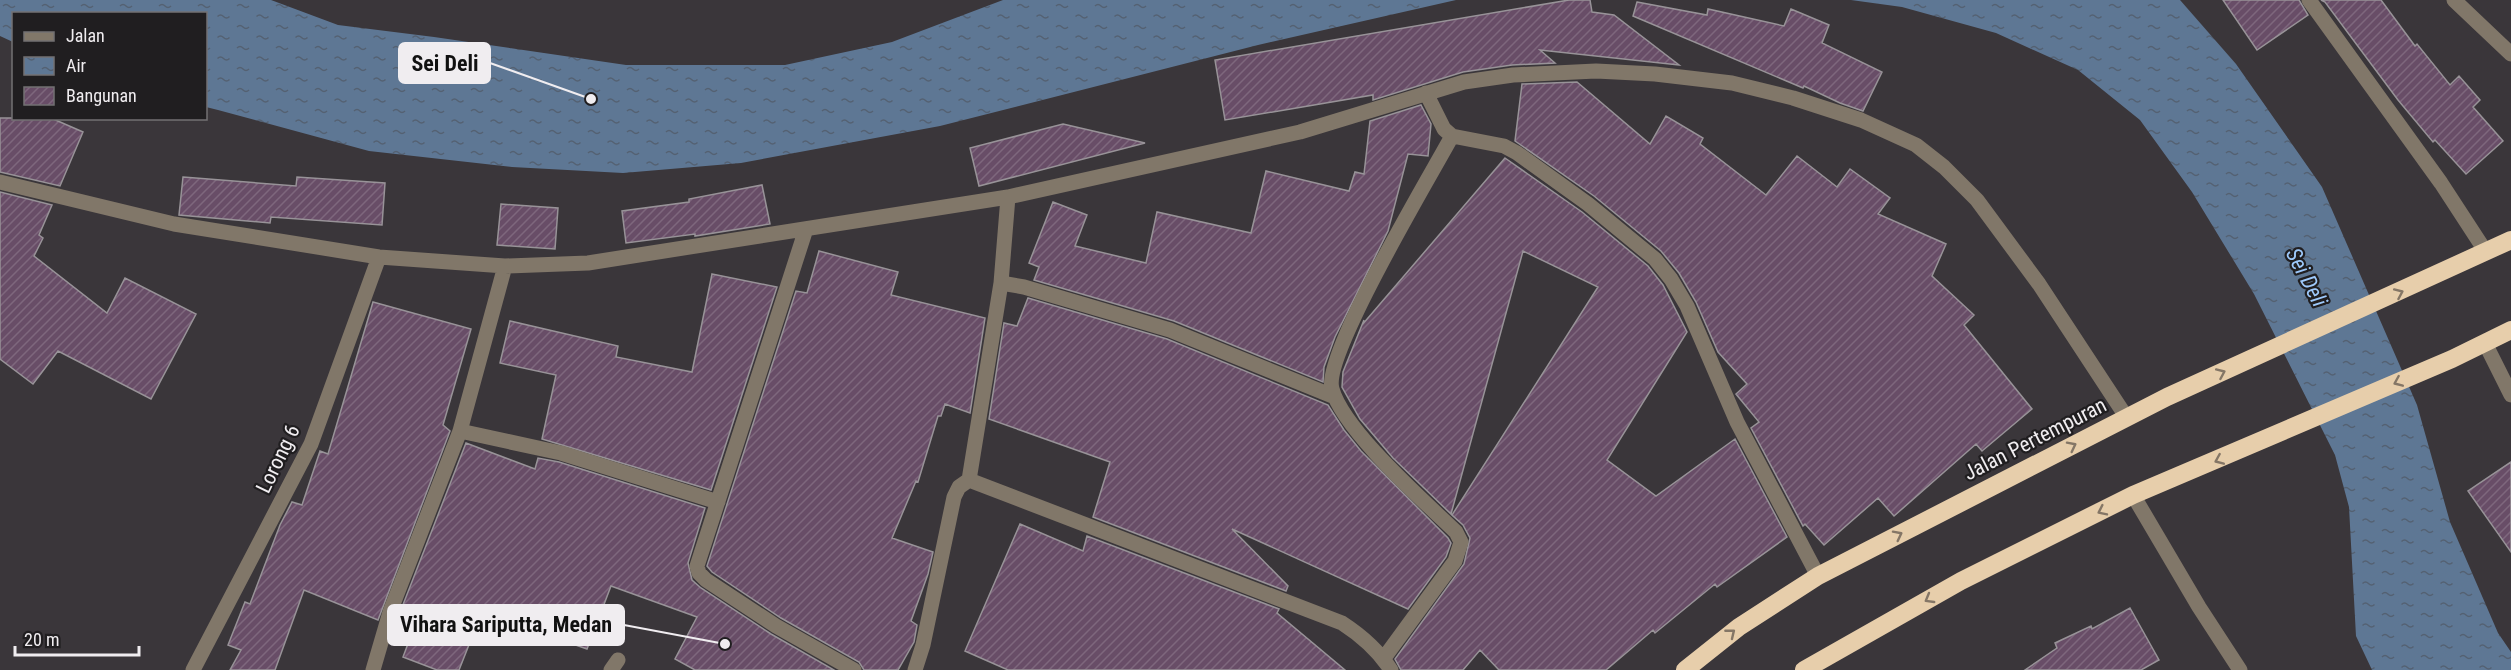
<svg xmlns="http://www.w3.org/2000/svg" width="2511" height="670" font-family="'Roboto Condensed',sans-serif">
<defs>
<pattern id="water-ripples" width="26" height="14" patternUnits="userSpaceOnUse" patternTransform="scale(1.5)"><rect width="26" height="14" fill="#5e7794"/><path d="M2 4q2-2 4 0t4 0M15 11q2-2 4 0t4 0" fill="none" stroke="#546172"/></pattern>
<pattern id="building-hatch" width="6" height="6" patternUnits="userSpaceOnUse" patternTransform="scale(1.5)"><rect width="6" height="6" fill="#684d67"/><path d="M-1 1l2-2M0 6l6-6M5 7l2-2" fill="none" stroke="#7e677d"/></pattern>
</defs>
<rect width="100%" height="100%" fill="#3a363a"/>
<path fill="url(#water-ripples)" d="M 0,0 L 271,0 L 338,25 L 434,37 L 626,65 L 785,65 L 892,42 L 1003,0 L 1456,0 L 1258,45 L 940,126 L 741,163 L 623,173 L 512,167 L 369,151 L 218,110 L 206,107 L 206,14 L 14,14 L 13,42 L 0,36 Z
M 1851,0 L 2180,0 L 2236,64 L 2322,187 L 2417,405 L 2450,522 L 2498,633 L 2511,652 L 2511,670 L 2372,670 L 2356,636 L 2349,507 L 2335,455 L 2254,294 L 2192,192 L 2140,120 L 2078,70 L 1996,33 L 1902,7 Z"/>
<path fill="url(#building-hatch)" stroke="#989398" stroke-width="1.5" d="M 1569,0 L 1590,0 L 1592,12 L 1614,15 L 1679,65 L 1540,50 L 1555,63 L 1512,65 L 1463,72 L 1373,100 L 1373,95 L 1225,120 L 1215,60 Z
M 2223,0 L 2299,0 L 2308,15 L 2257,50 Z
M 2321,0 L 2381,0 L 2415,46 L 2417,44 L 2450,85 L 2459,76 L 2480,100 L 2473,107 L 2503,141 L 2466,174 L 2435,140 L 2433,142 L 2398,100 L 2325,2 Z
M 1637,2 L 1707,15 L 1708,9 L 1784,26 L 1791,9 L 1829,25 L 1822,43 L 1882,72 L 1863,111 L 1840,103 L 1804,86 L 1803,88 L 1633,16 Z
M 1577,82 L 1650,144 L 1666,116 L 1703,138 L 1700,144 L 1766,195 L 1797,156 L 1837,187 L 1850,169 L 1890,198 L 1878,214 L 1946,244 L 1932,276 L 1974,315 L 1964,325 L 2032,409 L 1982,451 L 1976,444 L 1894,516 L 1878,498 L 1824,545 L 1805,524 L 1803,526 L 1751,428 L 1759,422 L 1736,394 L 1747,384 L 1718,352 L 1696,302 L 1679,273 L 1661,251 L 1594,196 L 1515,141 L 1522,84 Z
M 1421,105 L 1431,124 L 1428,156 L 1408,154 L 1388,231 L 1335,337 L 1324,367 L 1323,382 L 1174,321 L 1034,280 L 1039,267 L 1029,263 L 1053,202 L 1087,215 L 1075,246 L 1146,263 L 1157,212 L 1251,233 L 1266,171 L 1349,191 L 1355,172 L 1364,174 L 1370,121 Z
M 0,118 L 51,118 L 83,132 L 60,186 L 0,172 Z
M 1063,124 L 1145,143 L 979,186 L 970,148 Z
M 1505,158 L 1582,212 L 1648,266 L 1663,285 L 1687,332 L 1607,460 L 1656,496 L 1735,439 L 1787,537 L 1717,587 L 1715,584 L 1655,633 L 1653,630 L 1606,670 L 1499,670 L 1480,650 L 1463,670 L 1401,670 L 1395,659 L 1464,564 L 1470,538 L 1463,525 L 1452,515 L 1598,287 L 1523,251 L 1451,514 L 1393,458 L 1360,419 L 1342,387 L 1343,372 L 1364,320 L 1362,325 Z
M 183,177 L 296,186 L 297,177 L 385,183 L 382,225 L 271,217 L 270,223 L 179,215 Z
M 762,185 L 770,224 L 695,236 L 695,234 L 626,243 L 622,211 L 689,202 L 689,199 Z
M 0,192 L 52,205 L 39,235 L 43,238 L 34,256 L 107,313 L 125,278 L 196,314 L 151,399 L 58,351 L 33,384 L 0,359 Z
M 501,204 L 558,208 L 555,249 L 497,245 Z
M 819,251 L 898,272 L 891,295 L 985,318 L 970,413 L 945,404 L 941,416 L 938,416 L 918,482 L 916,481 L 892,538 L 933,552 L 928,574 L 911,621 L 917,625 L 914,642 L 898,670 L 864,670 L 859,662 L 781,618 L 712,572 L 707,566 L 796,291 L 807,293 Z
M 712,274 L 777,287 L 711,490 L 542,439 L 556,375 L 500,363 L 510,321 L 618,346 L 616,357 L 692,372 Z
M 1028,298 L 1167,339 L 1328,405 L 1344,430 L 1361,451 L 1448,538 L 1451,543 L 1446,557 L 1408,609 L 1232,529 L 1288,586 L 1286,591 L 1093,517 L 1110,462 L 989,419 L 1004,323 L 1017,326 Z
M 373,302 L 471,329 L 443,425 L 450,431 L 378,620 L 304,590 L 275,670 L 230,670 L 241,650 L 228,645 L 245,602 L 250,604 L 280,525 L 292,502 L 302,505 L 320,451 L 328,454 Z
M 466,443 L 535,469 L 538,458 L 559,462 L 705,508 L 688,563 L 692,580 L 701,588 L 771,634 L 834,670 L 695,670 L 675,659 L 697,617 L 611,586 L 587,649 L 482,612 L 459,670 L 437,670 L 403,657 L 412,633 L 396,627 L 399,615 Z
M 2511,462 L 2511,552 L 2468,491 Z
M 1020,524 L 1083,551 L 1087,536 L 1279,609 L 1277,613 L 1345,670 L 1008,670 L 965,651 Z
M 2130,608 L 2159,660 L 2141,670 L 2025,670 L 2057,648 L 2055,643 L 2091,626 L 2092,629 Z"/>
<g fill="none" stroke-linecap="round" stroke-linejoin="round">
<path stroke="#817769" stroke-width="15" d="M 2309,0 L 2441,183 L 2486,252
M 2454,0 L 2511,54
M 1426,93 L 1444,129 L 1452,136 L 1504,146 L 1517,153 L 1588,204 L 1655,259 L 1671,279 L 1687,306 L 1737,422 L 1818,576
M 0,182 L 174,224 L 379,257 L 505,266 L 588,263 L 1008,197 L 1300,132 L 1464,82 L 1513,75 L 1596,71 L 1655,74 L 1732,83 L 1793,98 L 1861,120 L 1916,145 L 1944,167 L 1977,200 L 2039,284 L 2127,418
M 1008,197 L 1001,283 L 1024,287 L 1170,330 L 1335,397
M 806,229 L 697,566 L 699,573 L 706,580 L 776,626 L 854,670
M 2485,343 L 2511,395
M 460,431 L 561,453 L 718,502
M 969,480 L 1342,623 C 1362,636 1378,650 1391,670
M 2133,495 L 2199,607 L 2240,670
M 1384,658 L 1455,561 L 1461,542 L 1456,532 C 1423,500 1344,431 1332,389 C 1322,356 1431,175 1452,136
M 193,670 L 311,444 L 379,257
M 373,670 L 390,612 L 460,431 L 505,266
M 611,670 L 618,660
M 915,670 L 923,645 L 954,497 L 959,487 L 969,480 L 1001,283"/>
<path stroke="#e7ceab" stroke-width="18" d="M 1685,670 L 1739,627 L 1818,576 L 2167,397 L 2511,240
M 1804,670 L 1961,581 L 2133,495 L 2452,359 L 2511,330"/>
</g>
<defs><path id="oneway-chevron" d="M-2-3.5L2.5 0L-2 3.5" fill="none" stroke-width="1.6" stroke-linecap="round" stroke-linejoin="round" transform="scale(1.5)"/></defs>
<g stroke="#847666">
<use href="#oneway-chevron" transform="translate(2399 293) rotate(-24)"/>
<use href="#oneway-chevron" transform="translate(2221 373) rotate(-24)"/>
<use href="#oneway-chevron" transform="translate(2398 382) rotate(157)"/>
<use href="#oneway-chevron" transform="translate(2072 446) rotate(-27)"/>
<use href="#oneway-chevron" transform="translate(2219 460) rotate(157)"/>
<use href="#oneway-chevron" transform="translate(2102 511) rotate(154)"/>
<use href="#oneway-chevron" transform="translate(1898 535) rotate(-27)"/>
<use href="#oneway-chevron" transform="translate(1929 599) rotate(150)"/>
<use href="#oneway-chevron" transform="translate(1731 633) rotate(-39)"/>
</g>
<g text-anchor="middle" stroke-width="4.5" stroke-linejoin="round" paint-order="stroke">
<g font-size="21" fill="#f0edf0" stroke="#201e20">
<text transform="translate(2035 439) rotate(-27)" y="7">Jalan Pertempuran</text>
<text transform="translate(278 459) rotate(-64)" y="7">Lorong 6</text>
</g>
<g font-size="22" font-style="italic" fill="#9ec9fb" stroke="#201e20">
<text transform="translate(2307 277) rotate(62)" y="8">Sei Deli</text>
</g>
</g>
<path fill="none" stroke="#f0edf0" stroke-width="2" d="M591 99L490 63M725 644L624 625"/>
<g fill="#f0edf0" stroke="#201e20" stroke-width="2">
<circle cx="591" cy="99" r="6"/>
<circle cx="725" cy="644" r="6"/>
</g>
<g fill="#f0edf0" stroke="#f0edf0" stroke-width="2">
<rect x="399" y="43" width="91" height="40" rx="6"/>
<rect x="388" y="605" width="236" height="40" rx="6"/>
</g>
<g font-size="22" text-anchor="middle" font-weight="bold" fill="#111">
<text x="445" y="71">Sei Deli</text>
<text x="506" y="632">Vihara Sariputta, Medan</text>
</g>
<rect x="12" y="12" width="195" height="108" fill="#201e20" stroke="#737173" stroke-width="1.5"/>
<rect x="24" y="32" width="30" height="9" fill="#817769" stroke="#737173" stroke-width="1.5"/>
<text x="66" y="42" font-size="18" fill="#f0edf0">Jalan</text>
<rect x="24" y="57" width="30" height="18" fill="url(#water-ripples)" stroke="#737173" stroke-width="1.5"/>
<text x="66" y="72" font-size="18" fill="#f0edf0">Air</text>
<rect x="24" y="87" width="30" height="18" fill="url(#building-hatch)" stroke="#737173" stroke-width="1.5"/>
<text x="66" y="102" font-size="18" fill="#f0edf0">Bangunan</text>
<path d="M15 646v9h124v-9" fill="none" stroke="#f0edf0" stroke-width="3"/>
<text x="24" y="646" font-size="18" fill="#f0edf0" stroke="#201e20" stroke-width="4.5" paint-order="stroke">20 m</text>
</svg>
